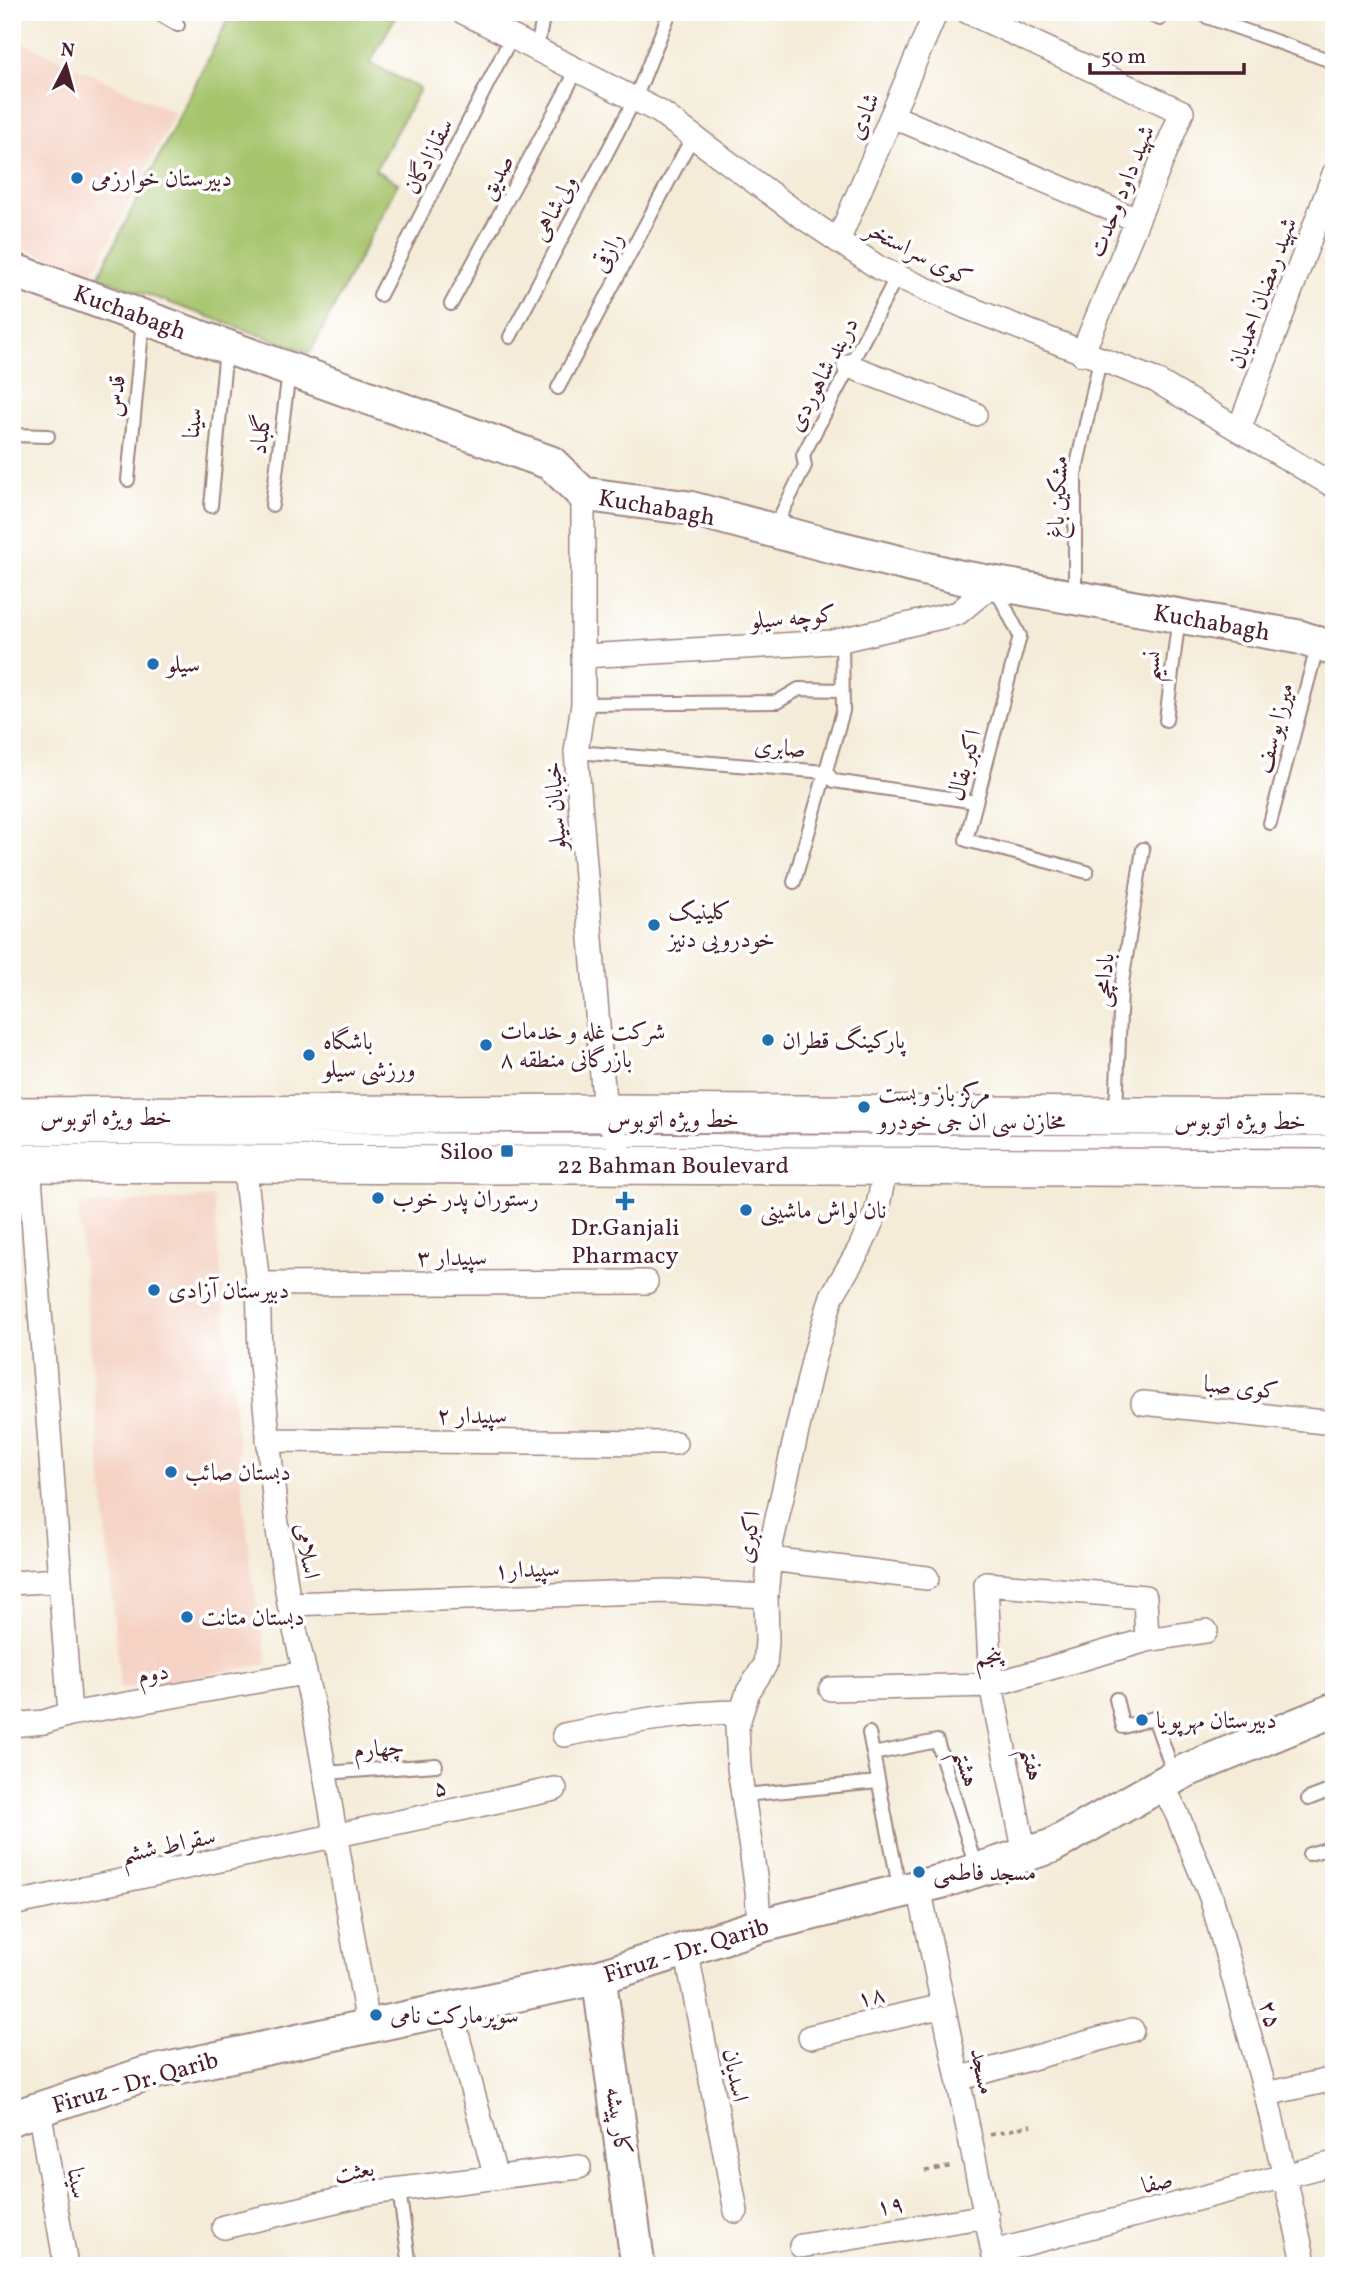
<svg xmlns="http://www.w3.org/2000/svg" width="1346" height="2278" font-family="Vollkorn,Amiri,serif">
<rect width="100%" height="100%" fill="#fff"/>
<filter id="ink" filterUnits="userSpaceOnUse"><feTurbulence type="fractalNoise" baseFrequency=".0143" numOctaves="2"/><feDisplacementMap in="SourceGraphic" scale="14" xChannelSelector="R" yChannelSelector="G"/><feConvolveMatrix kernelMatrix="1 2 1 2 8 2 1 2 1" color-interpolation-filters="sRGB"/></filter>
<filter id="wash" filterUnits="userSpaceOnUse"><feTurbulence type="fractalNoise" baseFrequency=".00686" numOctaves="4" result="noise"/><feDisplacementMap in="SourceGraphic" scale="28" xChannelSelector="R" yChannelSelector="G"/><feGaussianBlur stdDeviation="1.57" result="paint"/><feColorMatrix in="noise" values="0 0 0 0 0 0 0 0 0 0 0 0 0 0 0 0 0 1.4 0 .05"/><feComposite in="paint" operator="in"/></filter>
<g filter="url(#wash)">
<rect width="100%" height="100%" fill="#f4ecd8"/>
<path fill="#f5d2c3" d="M 12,37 L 175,113 L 93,274 L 12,244 Z
M 213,1197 L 250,1562 L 268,1664 L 120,1689 L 78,1206 Z"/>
<path fill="#a6c46c" stroke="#78724c" stroke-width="2" d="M 232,12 L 398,12 L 370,63 L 420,89 L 375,170 L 398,183 L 310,353 L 98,277 Z"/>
</g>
<g filter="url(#ink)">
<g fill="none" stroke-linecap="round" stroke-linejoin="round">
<defs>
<path id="lane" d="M 156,12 L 178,25
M 1144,12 L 1160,19 L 1163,12
M 1207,17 L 1334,62
M 537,49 L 544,12
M 380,295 L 512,36
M 451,304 L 577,70
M 510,337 L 635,99 L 670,12
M 558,388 L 693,136
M 12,435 L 48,436
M 128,480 L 143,320
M 272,505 L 289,372
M 211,506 L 226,349
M 774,529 L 805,466 L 803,455 L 897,276
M 995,587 L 1020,636 L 966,840 L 1087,872
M 1075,595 L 1075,474 L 1100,360
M 583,704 L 777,702 L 799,689 L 842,690
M 1166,720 L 1179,616
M 576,752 L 826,772 L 834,781 L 976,802
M 1270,823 L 1318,644
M 794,882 L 843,711 L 842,640
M 1116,1112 L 1121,989 L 1143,849
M 12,1138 L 1334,1142
M 1116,1699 L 1123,1727 L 1154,1718 L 1175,1777
M 869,1733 L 900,1891
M 873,1754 L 937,1741 L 977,1870
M 325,1773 L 436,1765
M 744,1795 L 878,1782
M 1308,1799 L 1334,1789
M 1309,1854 L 1334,1847
M 399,2190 L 410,2266"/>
<path id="street" d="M 463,12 L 660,112 L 801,216 L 879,268 L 966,307 L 1155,380 L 1334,486
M 968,12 L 1182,112 L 1082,354
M 892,116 L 1137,220
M 838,241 L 936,12
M 849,366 L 975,414
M 1239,430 L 1334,174
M 583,494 L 583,704 L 576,752 L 605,1113 L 618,1140 L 618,1165
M 583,656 L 833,642 L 958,613 L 994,583
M 244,1162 L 258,1284 L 260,1354 L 276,1517 L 289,1604 L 315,1716 L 368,2025
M 29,1163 L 70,1714
M 258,1284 L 646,1282
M 1143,1403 L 1334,1423
M 268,1440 L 675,1443
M 770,1559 L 927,1578
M 12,1583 L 60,1580
M 289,1604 L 668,1591 L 766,1596
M 831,1689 L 991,1685 L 1147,1640 L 1206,1631
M 12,1725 L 44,1722 L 70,1714 L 304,1673
M 564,1735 C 623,1723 681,1712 741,1712
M 1162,1784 L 1177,1814 L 1211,1897 L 1266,2094 L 1305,2266
M 1025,1854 L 991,1685 L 986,1584 L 1145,1597 L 1147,1640
M 919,1887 L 996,2266
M 12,1904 L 555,1789
M 759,1926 L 757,1890 L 739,1768 L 737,1726 L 748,1692 L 765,1665 L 767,1642 L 766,1596 L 771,1545 L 814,1357 L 832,1296 L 860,1248 L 877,1210 L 886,1166
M 686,1949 L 736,2211
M 450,2008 L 496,2178
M 810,2037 L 943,2006
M 958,2079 L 1132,2030
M 1266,2094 L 1334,2079
M 39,2109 L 66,2266
M 224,2227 L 369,2193 L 579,2167
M 801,2246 L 987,2216
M 994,2252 L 1334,2163"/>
<path id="secondary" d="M 12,270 L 551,463 L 583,494 L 689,508 L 831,546 L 959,577 L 1299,637 L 1334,649
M 599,1977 L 638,2266
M 12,2118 L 145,2074 L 599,1977 L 759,1926 L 943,1881 L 1052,1846 L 1185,1771 L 1334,1710"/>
<path id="primary" d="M 12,1116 L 605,1113 L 1334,1117
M 12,1163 L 1334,1168"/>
</defs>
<use href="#lane" stroke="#9f8682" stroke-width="16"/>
<use href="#street" stroke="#9f8682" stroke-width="26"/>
<use href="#secondary" stroke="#9f8682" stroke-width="37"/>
<use href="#primary" stroke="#9f8682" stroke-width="40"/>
<path stroke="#9f8682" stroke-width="3.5" stroke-dasharray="5 5" stroke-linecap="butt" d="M 990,2135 L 1031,2125
M 925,2171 L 954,2166"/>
<use href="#lane" stroke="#fff" stroke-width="12"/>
<use href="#street" stroke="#fff" stroke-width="23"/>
<use href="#secondary" stroke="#fff" stroke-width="33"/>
<use href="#primary" stroke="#fff" stroke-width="37"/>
</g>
</g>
<g fill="#1f6fb2" stroke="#fff" stroke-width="2.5">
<circle cx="77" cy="178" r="7"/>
<circle cx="153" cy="664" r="7"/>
<circle cx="654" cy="925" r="7"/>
<circle cx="768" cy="1040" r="7"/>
<circle cx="486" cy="1045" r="7"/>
<circle cx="309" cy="1055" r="7"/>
<circle cx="864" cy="1107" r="7"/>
<rect x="500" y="1144" width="14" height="14" rx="3.5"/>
<circle cx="378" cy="1198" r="7"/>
<path d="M621.5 1190.5h7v7h7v7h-7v7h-7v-7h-7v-7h7z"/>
<circle cx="746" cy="1210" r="7"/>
<circle cx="154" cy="1290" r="7"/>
<circle cx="171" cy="1472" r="7"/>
<circle cx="187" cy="1617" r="7"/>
<circle cx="1142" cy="1720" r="7"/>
<circle cx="919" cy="1872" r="7"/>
<circle cx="376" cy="2015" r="7"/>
</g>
<g text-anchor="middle" stroke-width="7" stroke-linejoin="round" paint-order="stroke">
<g font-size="24" fill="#4a1f2b" stroke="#fff">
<text transform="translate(863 116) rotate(-67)" y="8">شادی</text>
<text transform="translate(428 156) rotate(-63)" y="8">سقازادگان</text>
<text transform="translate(496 177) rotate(-62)" y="8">صدیق</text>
<text transform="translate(1121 191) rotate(-68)" y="8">شهید داود وحدت</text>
<text transform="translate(554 208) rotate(-62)" y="8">ولی‌شاهی</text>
<text transform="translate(607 252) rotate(-62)" y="8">رازقی</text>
<text transform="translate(919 253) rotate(27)" y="8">کوی سراستخر</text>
<text transform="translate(1262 293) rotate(-70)" y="8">شهید رمضان احمدیان</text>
<text transform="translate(130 312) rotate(20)" y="8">Kuchabagh</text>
<text transform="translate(822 374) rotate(-62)" y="8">دربند شاهوردی</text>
<text transform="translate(115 396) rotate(-85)" y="8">قدس</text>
<text transform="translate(192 423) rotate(-84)" y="8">سینا</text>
<text transform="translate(260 434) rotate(-83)" y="8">گلباد</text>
<text transform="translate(1057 497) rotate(-87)" y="8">مشکین باغ</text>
<text transform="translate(657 507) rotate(10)" y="8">Kuchabagh</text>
<text transform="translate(793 617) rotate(-5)" y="8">کوچه سیلو</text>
<text transform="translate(1212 622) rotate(10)" y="8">Kuchabagh</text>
<text transform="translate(1151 666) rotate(-83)" y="8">نسیم</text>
<text transform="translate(1274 728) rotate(-75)" y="8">میرزا یوسف</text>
<text transform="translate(780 747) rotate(5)" y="8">صابری</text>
<text transform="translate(964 765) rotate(-75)" y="8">اکبر بقال</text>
<text transform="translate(555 806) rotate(-94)" y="8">خیابان سیلو</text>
<text transform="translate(1103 980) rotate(-84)" y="8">بادامچی</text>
<text x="106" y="1125">خط ویژه اتوبوس</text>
<text x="673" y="1127">خط ویژه اتوبوس</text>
<text x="1240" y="1129">خط ویژه اتوبوس</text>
<text x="673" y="1173">22 Bahman Boulevard</text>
<text x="452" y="1265">سپیدار ۳</text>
<text transform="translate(1241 1387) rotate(6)" y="8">کوی صبا</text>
<text x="472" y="1423">سپیدار ۲</text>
<text transform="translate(748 1537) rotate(-81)" y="8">اکبری</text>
<text transform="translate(308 1551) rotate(81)" y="8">اسلامی</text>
<text transform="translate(527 1569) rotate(-2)" y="8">سپیدار۱</text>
<text transform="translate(988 1656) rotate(-9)" y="8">پنجم</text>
<text transform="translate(153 1673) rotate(-10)" y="8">دوم</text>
<text transform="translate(379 1748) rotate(-4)" y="8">چهارم</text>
<text transform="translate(1033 1764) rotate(78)" y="8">هفتم</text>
<text transform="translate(967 1768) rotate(73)" y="8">هشتم</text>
<text transform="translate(440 1787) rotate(-12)" y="8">۵</text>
<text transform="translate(168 1845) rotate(-12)" y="8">سقراط ششم</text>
<text transform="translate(686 1950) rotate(-17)" y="8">Firuz - Dr. Qarib</text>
<text transform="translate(871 1996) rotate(-13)" y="8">۱۸</text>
<text transform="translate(1271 2014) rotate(74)" y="8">۲۵</text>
<text transform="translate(983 2071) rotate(78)" y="8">مسجد</text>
<text transform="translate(736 2075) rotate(79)" y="8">اسدیان</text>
<text transform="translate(135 2082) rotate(-16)" y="8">Firuz - Dr. Qarib</text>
<text transform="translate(619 2121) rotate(82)" y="8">کار پیشه</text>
<text transform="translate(354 2171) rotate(-11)" y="8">بعثت</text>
<text transform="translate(1157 2182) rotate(-15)" y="8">صفا</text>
<text transform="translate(78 2183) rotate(80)" y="8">سینا</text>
<text transform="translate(890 2205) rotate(-9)" y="8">۱۹</text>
</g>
<g font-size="24" fill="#4a1f2b" stroke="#fff" text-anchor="start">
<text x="91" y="186">دبیرستان خوارزمی</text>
<text x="167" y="672">سیلو</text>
<text x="668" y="919">کلینیک<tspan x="668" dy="28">خودرویی دنیز</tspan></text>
<text x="500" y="1039">شرکت غله و خدمات<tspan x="500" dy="28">بازرگانی منطقه ۸</tspan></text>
<text x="782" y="1048">پارکینگ قطران</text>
<text x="323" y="1049">باشگاه<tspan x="323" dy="28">ورزشی سیلو</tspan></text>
<text x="878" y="1101">مرکز باز و بست<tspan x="878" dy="28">مخازن سی ان جی خودرو</tspan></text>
<text x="493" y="1159" text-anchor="end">Siloo</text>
<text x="392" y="1206">رستوران پدر خوب</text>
<text x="760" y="1218">نان لواش ماشینی</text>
<text x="625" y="1235" text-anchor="middle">Dr.Ganjali<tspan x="625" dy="28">Pharmacy</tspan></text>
<text x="168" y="1298">دبیرستان آزادی</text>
<text x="185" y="1480">دبستان صائب</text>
<text x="201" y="1625">دبستان متانت</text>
<text x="1156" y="1728">دبیرستان مهرپویا</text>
<text x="933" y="1880">مسجد فاطمی</text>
<text x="390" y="2023">سوپرمارکت نامی</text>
</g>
</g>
<rect width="1346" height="2278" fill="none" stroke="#fff" stroke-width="42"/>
<g transform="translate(66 66) rotate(6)" stroke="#ffffff" stroke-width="5" paint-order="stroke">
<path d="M0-5L12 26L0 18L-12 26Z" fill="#4a1f2b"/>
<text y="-10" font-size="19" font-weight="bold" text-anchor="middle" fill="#4a1f2b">N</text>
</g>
<path d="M1090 63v10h154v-10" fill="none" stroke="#4a1f2b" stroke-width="3.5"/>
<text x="1101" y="63" font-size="21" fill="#4a1f2b" stroke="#ffffff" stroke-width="5" paint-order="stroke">50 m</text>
</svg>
